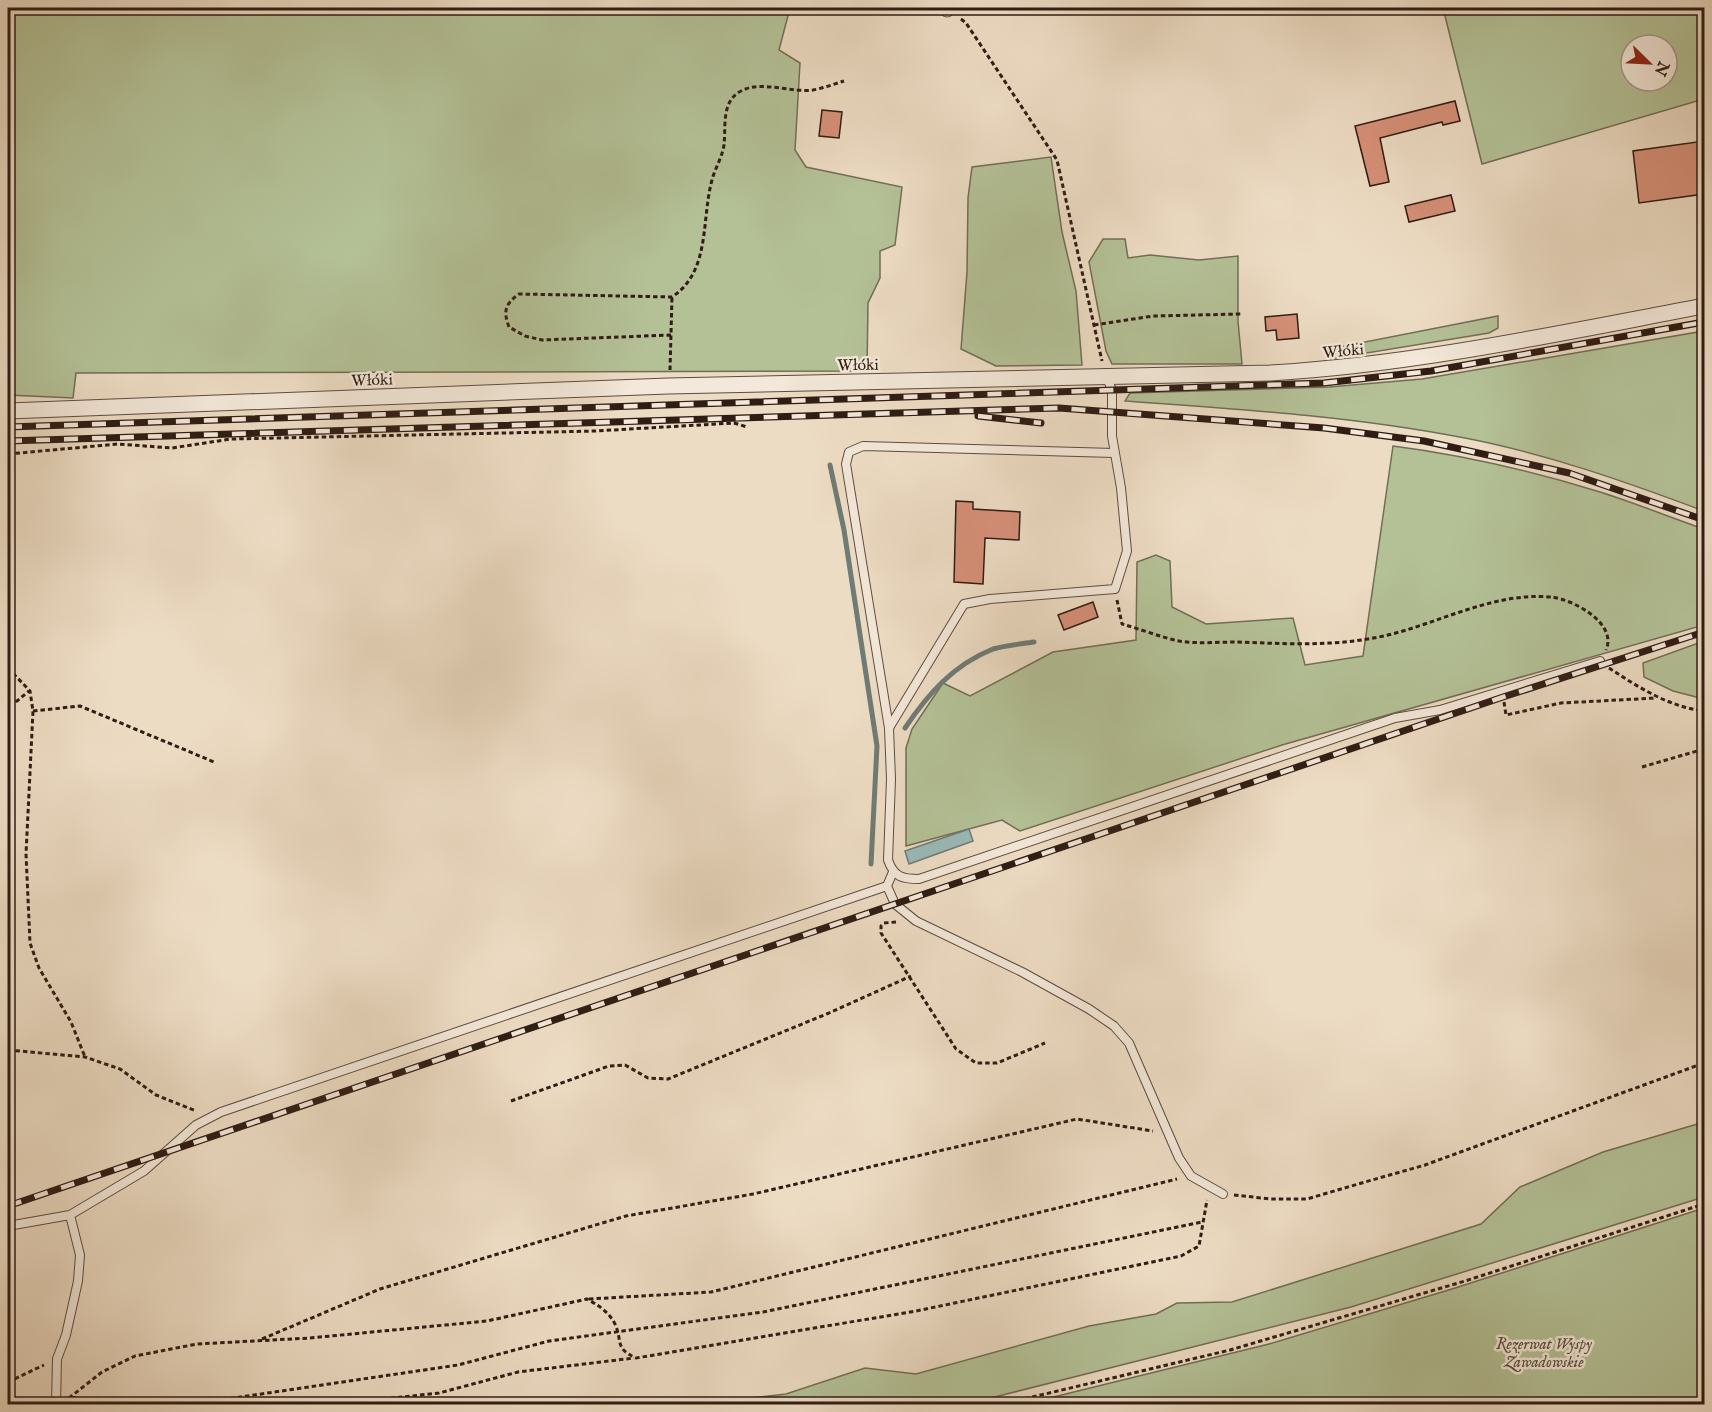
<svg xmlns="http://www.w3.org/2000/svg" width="1712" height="1412" font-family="'IM FELL English',serif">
<rect width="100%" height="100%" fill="#eddcc4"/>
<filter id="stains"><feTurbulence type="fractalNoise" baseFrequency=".00333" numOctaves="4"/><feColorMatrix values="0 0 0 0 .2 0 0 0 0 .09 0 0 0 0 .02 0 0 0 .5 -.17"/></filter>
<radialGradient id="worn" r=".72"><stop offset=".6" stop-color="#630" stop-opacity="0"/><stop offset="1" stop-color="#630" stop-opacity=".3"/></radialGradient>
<path fill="#b4c197" stroke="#726e56" stroke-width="1.5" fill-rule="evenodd" d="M 8,8 L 790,8 L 779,50 L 800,63 L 795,150 L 806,167 L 902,187 L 895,245 L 880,251 L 880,278 L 868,303 L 867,371 L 76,373 L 73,398 L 8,395 Z
M 1443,8 L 1704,8 L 1704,99 L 1482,164 ZM 1631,45 L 1667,45 L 1667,81 L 1631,81 Z
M 1051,157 L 1062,232 L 1076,291 L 1082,365 L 996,366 L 961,349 L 967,272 L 968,198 L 972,167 Z
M 1103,239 L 1125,239 L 1128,258 L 1150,255 L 1199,260 L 1238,256 L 1238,321 L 1242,364 L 1112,364 L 1106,351 L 1089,262 Z
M 1498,316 L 1498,328 L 1489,333 L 1330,359 L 1329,349 Z
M 1704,331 L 1704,511 C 1626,482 1548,454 1465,438 C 1353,416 1238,409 1125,401 L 1130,393 L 1329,387 L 1422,379 Z
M 1393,446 C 1463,455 1532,471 1600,492 C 1635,503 1669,517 1704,529 L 1704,625 L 1282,745 L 1020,831 L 1002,820 L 906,846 L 906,748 L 912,729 L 943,683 L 970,696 L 1053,652 L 1136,640 L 1137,562 L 1156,555 L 1170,561 L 1172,607 L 1206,624 L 1293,618 L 1305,665 L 1363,656 Z
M 1704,641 L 1704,699 L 1673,691 L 1644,677 L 1643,663 Z
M 1704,1122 L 1704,1197 L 1351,1307 L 967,1404 L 702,1404 L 786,1394 L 865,1368 L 916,1374 L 1089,1326 L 1156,1314 L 1177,1303 L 1232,1302 L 1481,1224 L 1520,1187 L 1603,1152 Z
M 1704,1208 L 1704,1404 L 1025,1404 L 1269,1344 L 1452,1289 Z"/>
<path fill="#9abab8" stroke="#6f7b76" stroke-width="1.5" d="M 969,829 L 973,841 L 909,864 L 905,851 Z"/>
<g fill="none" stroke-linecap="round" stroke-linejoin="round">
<path stroke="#6f7b76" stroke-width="5" d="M 830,465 L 844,530 L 877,746 L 871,864
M 905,728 C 928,694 953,665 993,649 C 1006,645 1021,644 1034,642"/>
</g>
<path fill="#d69078" stroke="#2f1c14" stroke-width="1.5" d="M 1455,101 L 1460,121 L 1443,125 L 1442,122 L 1380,138 L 1389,182 L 1370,186 L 1355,126 Z
M 822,110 L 842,112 L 839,138 L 819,136 Z
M 1704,141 L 1704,194 L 1639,203 L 1633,151 Z
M 1451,195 L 1455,211 L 1409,222 L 1405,206 Z
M 1297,314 L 1299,338 L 1277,340 L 1276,330 L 1266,331 L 1265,317 Z
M 956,501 L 973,502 L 973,509 L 1020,512 L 1019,540 L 985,538 L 983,584 L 954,582 Z
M 1093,602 L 1098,617 L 1064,630 L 1058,615 Z"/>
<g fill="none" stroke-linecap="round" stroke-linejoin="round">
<defs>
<path id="service" d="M 1114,453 L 863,446 L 849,452 L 846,464 L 889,728 L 891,779 L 888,860 C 894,877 902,879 919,879 L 1395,718 L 1440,710 L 1600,661
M 889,728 L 964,604 L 990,599 L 1115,589 L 1127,551 L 1121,488 L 1112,436 L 1112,390 L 1106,376
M 893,872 L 887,886 L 895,904 L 916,921 L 1022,972 L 1089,1009 L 1114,1026 L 1129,1043 L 1179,1158 L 1191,1176 L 1223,1194
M 8,1226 L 70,1215 L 144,1171 L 196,1125 L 221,1112 L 887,886
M 56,1404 L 57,1359 L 66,1335 L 78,1281 L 80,1255 L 70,1215"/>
<path id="minor" d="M 947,9 L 948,8
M 8,411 L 668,386 L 1270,373 C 1417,364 1560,333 1704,306"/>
</defs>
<use href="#service" stroke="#5e4c40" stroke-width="10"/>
<use href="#minor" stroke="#5e4c40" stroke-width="17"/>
<path stroke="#2f1c14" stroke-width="3" stroke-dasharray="4.5 3" stroke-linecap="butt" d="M 961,19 L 966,23 L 1057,160 L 1102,361
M 1094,325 L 1153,316 L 1241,314
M 671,335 L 542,340 L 525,336 L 509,327 C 503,311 505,304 519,294 L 672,297 C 711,271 701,220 712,180 C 715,168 722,158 724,145 C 726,127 721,101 741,91 C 761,80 792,93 813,90 C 824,88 834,84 844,81
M 670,370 L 672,297
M 8,454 L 118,444 L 172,448 L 231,439 L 595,431 L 734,423 L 747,427
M 1117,600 L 1122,624 C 1140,629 1160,637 1179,641 C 1197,644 1219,642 1238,642 C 1290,644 1341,647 1392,634 C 1443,621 1496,592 1551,597 C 1572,599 1618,623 1606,650
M 8,668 L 30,691 L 33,711 L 26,854 L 30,943 L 39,968 L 71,1022 L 85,1057
M 1609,668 C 1638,687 1669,707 1704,711
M 8,702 L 17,701 L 29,691
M 1504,702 L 1506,715 L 1561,703 L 1656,698
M 33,711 L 80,706 L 214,762
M 1642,767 L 1704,749
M 896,922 L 884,923 L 881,926 L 881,933 L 956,1049 L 976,1063 L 997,1063 L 1045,1043
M 8,1050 L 85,1057 L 120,1069 L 156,1095 L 196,1111
M 511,1101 L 609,1066 L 625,1065 L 648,1078 L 668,1079 L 829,1013 L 911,976
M 1234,1195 L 1271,1199 L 1307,1199 L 1365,1182 L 1425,1165 L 1704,1063
M 589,1299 L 711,1292 L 1177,1179
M 262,1339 L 380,1289 L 626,1216 L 753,1194 L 1077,1119 L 1153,1131
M 8,1382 L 44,1365
M 71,1397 L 113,1404
M 69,1398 L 102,1372 L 135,1356 L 197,1344 L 310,1338 L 487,1321 L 587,1299 C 598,1305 609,1312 615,1324 C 623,1342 614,1348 636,1358 L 916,1311 L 1181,1256 L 1199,1246 L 1207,1200
M 193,1404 L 458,1365 L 549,1341 L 763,1312 L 1202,1222
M 338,1404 L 439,1393 L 518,1372 L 634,1358
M 1003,1404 L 1230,1350 L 1465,1281 L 1704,1204"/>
<use href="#service" stroke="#f3e8d9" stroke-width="8"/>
<use href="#minor" stroke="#f3e8d9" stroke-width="15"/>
<defs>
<path id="rail" d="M 978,416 L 1041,423
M 8,427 L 1324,383 L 1431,371 L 1704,322
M 8,441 L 1059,408 L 1324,428 L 1424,441 L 1569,473 L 1704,520
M 8,1206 L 1503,697 L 1704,632"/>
</defs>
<use href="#rail" stroke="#2f1c14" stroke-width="7"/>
<use href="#rail" stroke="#f3e8d9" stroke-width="4.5" stroke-dasharray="14" stroke-linecap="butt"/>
</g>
<g text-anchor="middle" stroke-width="5" stroke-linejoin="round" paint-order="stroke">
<g font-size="16" fill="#2f1c14" stroke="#f3e8d9">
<text transform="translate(1343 350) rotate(-5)" y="6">Włóki</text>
<text transform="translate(858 364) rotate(-1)" y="6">Włóki</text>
<text transform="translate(372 379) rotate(-2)" y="6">Włóki</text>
</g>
<g font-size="16" font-style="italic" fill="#574e3b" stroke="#f3e8d9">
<text x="1544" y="1349">Rezerwat Wyspy<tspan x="1544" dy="18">Zawadowskie</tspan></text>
</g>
</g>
<rect width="1712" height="1412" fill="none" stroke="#eddcc4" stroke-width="30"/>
<rect x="9" y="9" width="1694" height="1394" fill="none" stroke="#2f1c14" stroke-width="3"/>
<rect x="15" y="15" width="1682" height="1382" fill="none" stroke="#2f1c14" stroke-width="1.5"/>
<g transform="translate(1649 63) rotate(114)"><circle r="28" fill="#f3e8d9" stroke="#a5968a" stroke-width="1.5"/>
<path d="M0-4.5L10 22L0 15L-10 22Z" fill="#8f2418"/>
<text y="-9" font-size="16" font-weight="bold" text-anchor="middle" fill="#2f1c14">N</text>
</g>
<rect width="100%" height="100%" filter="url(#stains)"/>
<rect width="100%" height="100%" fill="url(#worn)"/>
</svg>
